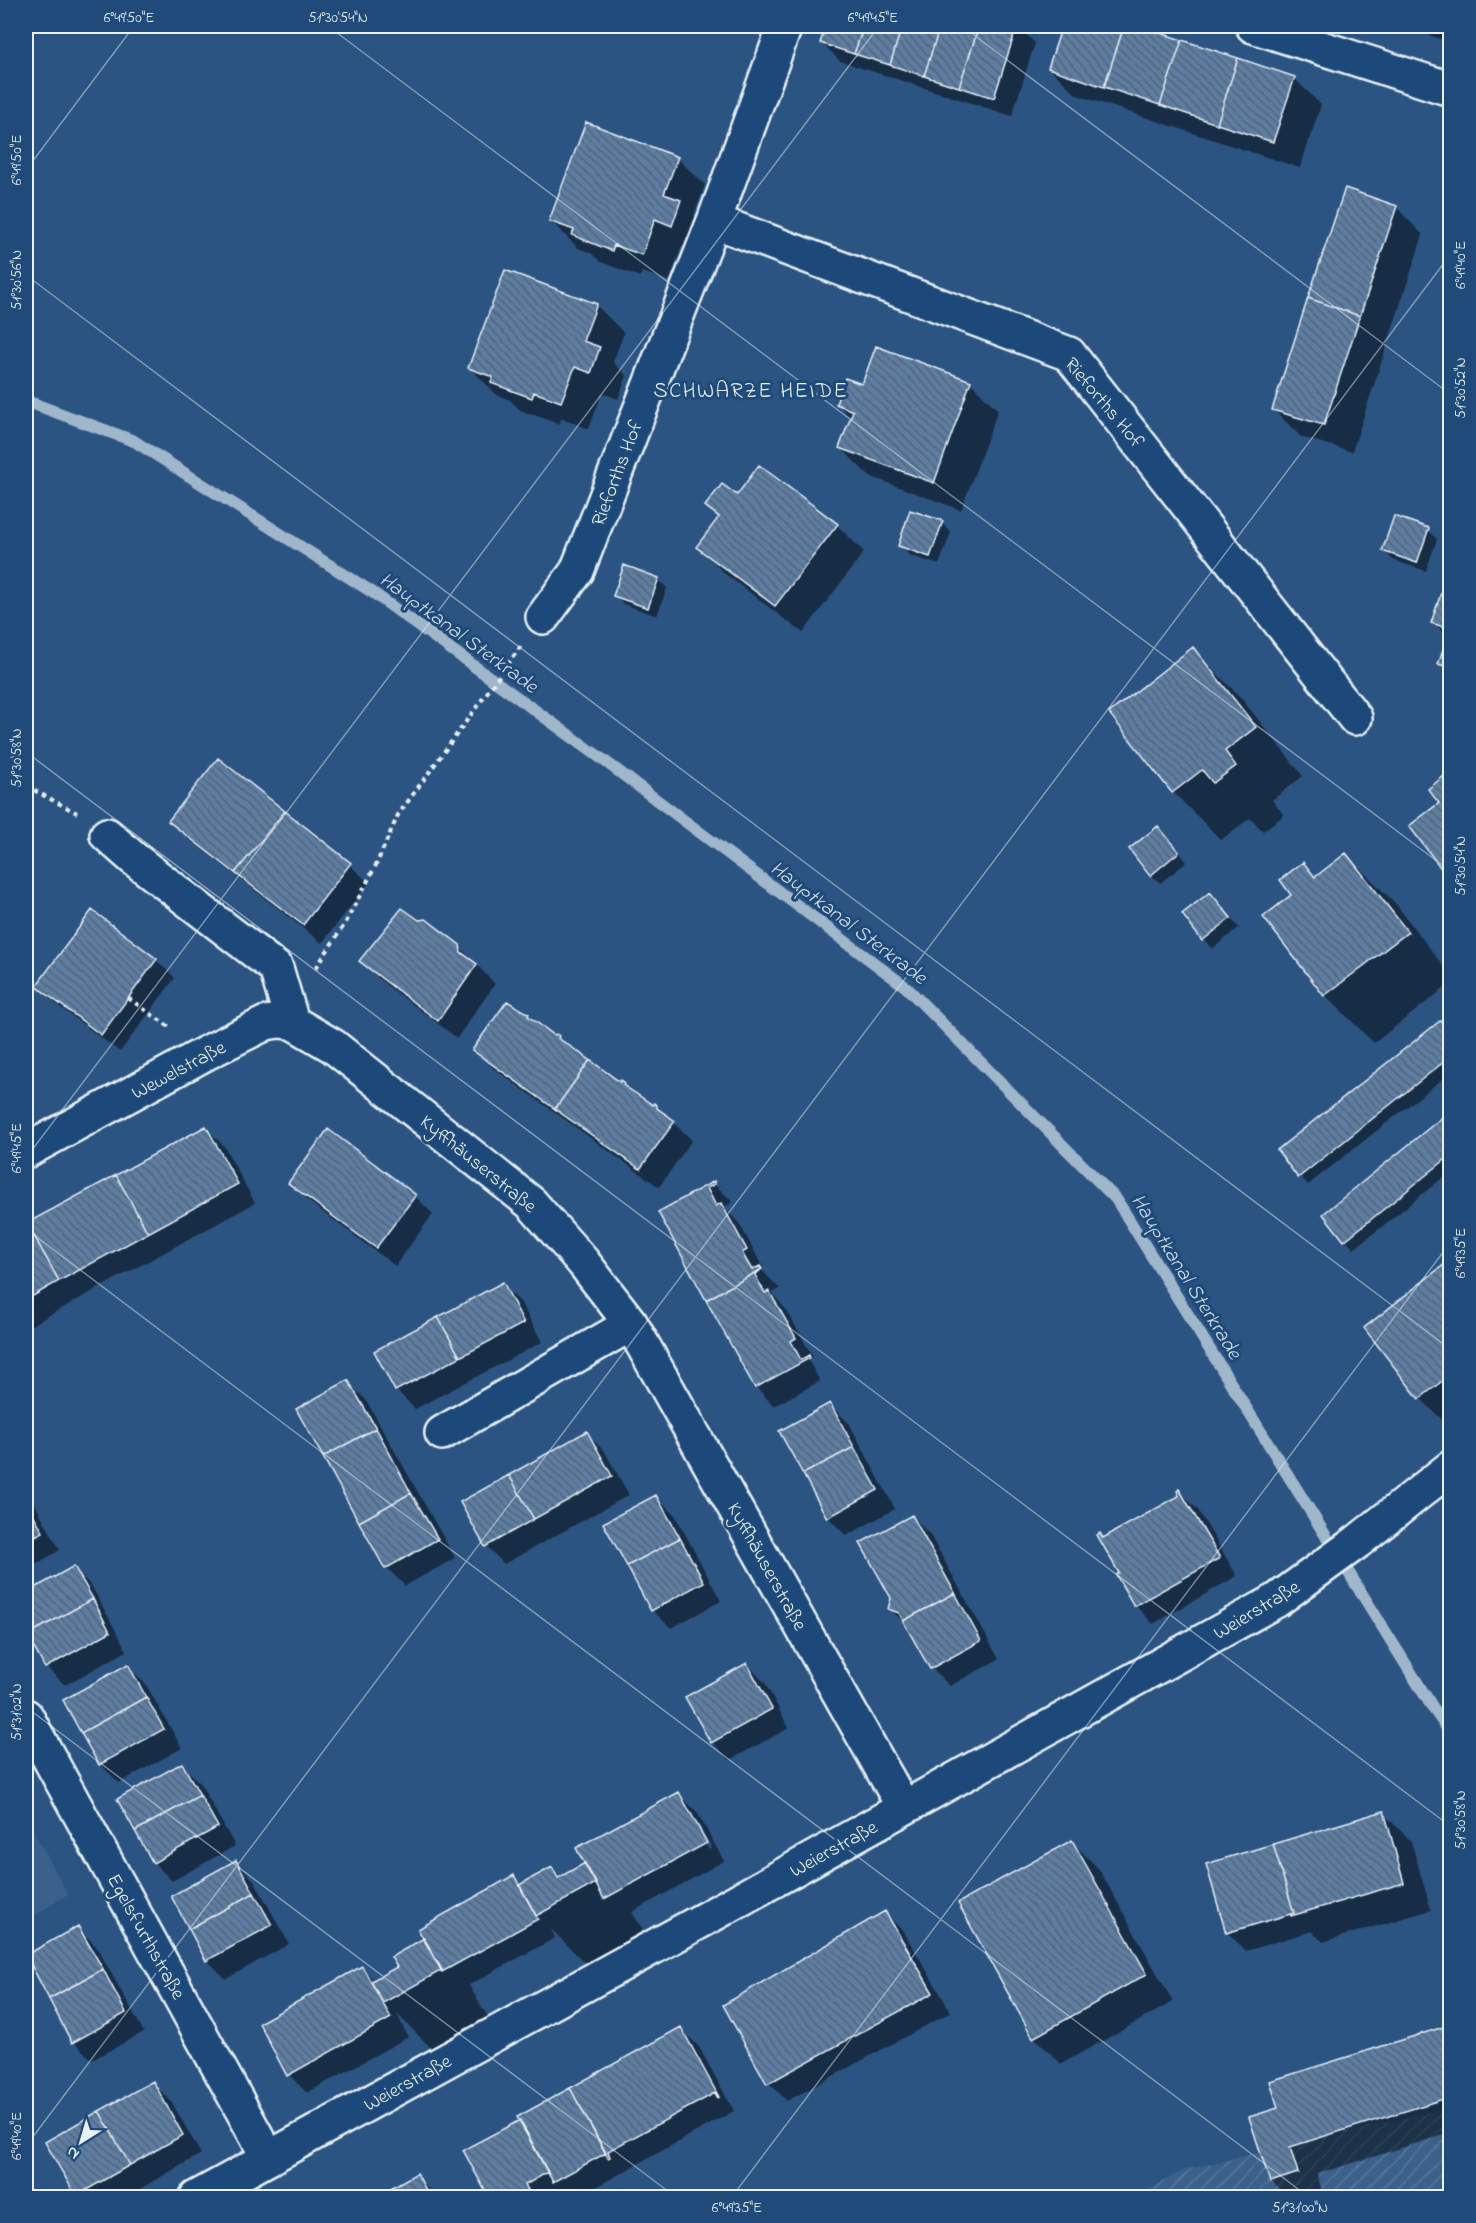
<svg xmlns="http://www.w3.org/2000/svg" width="1476" height="2223" font-family="'Indie Flower',sans-serif">
<defs>
<pattern id="industrial-furrows" width="10" height="10" patternUnits="userSpaceOnUse" patternTransform="scale(1.5)"><rect width="10" height="10" fill="#3a608b"/><path d="M-1 1l2-2M0 10L10 0M9 11l2-2" fill="none" stroke="#56779c"/></pattern>
<pattern id="building-back-hatch" width="6" height="6" patternUnits="userSpaceOnUse" patternTransform="scale(1.5)"><rect width="6" height="6" fill="#5d7da1"/><path d="M-1 5l2 2M0 0l6 6M5-1l2 2" fill="none" stroke="#53657a"/></pattern>
</defs>
<rect width="100%" height="100%" fill="#2b5482"/>
<filter id="ink" filterUnits="userSpaceOnUse"><feTurbulence type="fractalNoise" baseFrequency=".0167" numOctaves="2"/><feDisplacementMap in="SourceGraphic" scale="12" xChannelSelector="R" yChannelSelector="G"/><feConvolveMatrix kernelMatrix="1 2 1 2 8 2 1 2 1" color-interpolation-filters="sRGB"/></filter>
<g filter="url(#ink)">
<path fill="#3a608b" d="M 26,1817 L 68,1894 L 26,1921 Z"/>
<path fill="url(#industrial-furrows)" d="M 1450,2107 L 1450,2197 L 1133,2198 L 1184,2170 Z"/>
<path fill="#0007" fill-rule="evenodd" d="M 827,26 L 1017,26 L 1035,43 L 1012,116 L 840,61 L 822,43 Z
M 1063,26 L 1133,26 L 1294,78 L 1321,105 L 1300,168 L 1077,95 L 1049,68 Z
M 1400,26 L 1450,26 L 1450,42 Z
M 677,158 L 705,185 L 694,215 L 708,229 L 699,252 L 682,246 L 669,281 L 642,272 L 640,277 L 601,262 L 591,253 L 578,248 L 551,221 Z
M 1396,207 L 1423,235 L 1352,452 L 1301,437 L 1273,409 Z
M 596,305 L 624,333 L 613,362 L 627,376 L 618,399 L 602,393 L 589,429 L 562,418 L 559,424 L 520,410 L 510,400 L 497,395 L 470,368 Z
M 877,348 L 971,383 L 998,410 L 961,510 L 869,476 L 841,448 L 852,418 L 837,404 L 863,386 Z
M 707,506 L 837,525 L 864,552 L 803,633 L 725,574 L 698,547 L 719,518 Z
M 942,523 L 951,532 L 939,565 L 909,555 L 900,546 Z
M 1428,530 L 1437,539 L 1426,571 L 1393,560 L 1384,551 Z
M 658,579 L 667,588 L 657,616 L 623,604 L 614,595 Z
M 1442,595 L 1450,598 L 1450,674 L 1440,664 L 1449,638 L 1433,622 Z
M 1193,649 L 1241,698 L 1303,776 L 1272,800 L 1284,815 L 1263,831 L 1250,818 L 1221,840 L 1173,792 Z
M 218,761 L 350,865 L 369,883 L 322,943 L 189,839 L 170,821 Z
M 1450,773 L 1450,878 L 1411,826 L 1441,803 L 1430,789 Z
M 1167,837 L 1187,862 L 1160,883 L 1151,875 Z
M 1346,855 L 1395,903 L 1450,975 L 1450,984 L 1374,1043 L 1325,995 L 1265,917 L 1293,895 L 1303,864 L 1316,878 Z
M 1210,894 L 1239,928 L 1212,949 L 1184,915 Z
M 93,912 L 156,960 L 175,978 L 120,1052 L 56,1004 L 38,986 Z
M 459,946 L 495,984 L 457,1038 L 380,980 L 361,961 Z
M 1450,1015 L 1450,1073 L 1308,1185 L 1279,1151 Z
M 528,1016 L 567,1046 L 621,1085 L 622,1083 L 632,1092 L 656,1107 L 692,1140 L 659,1187 L 493,1068 L 474,1050 Z
M 26,1068 L 30,1077 L 26,1079 Z
M 1450,1113 L 1450,1172 L 1354,1249 L 1325,1214 Z
M 205,1128 L 224,1146 L 255,1203 L 26,1328 L 26,1225 Z
M 290,1182 L 415,1196 L 433,1214 L 395,1266 L 308,1201 Z
M 713,1183 L 732,1201 L 732,1203 L 724,1207 L 726,1210 L 739,1223 L 764,1269 L 762,1270 L 780,1289 L 772,1293 L 787,1311 L 813,1357 L 808,1360 L 820,1381 L 774,1406 L 756,1387 L 660,1212 Z
M 1450,1262 L 1450,1428 L 1420,1398 L 1366,1329 Z
M 502,1284 L 521,1303 L 542,1342 L 415,1409 L 396,1390 Z
M 348,1382 L 366,1400 L 455,1558 L 405,1586 L 387,1568 Z
M 830,1405 L 849,1423 L 895,1509 L 846,1536 L 828,1517 Z
M 587,1433 L 605,1452 L 629,1495 L 504,1564 L 486,1546 Z
M 26,1488 L 60,1550 L 26,1570 Z
M 1179,1491 L 1198,1510 L 1237,1576 L 1153,1624 L 1135,1605 L 1104,1539 L 1181,1496 Z
M 656,1496 L 675,1515 L 721,1601 L 671,1628 L 652,1610 Z
M 912,1516 L 930,1535 L 999,1659 L 950,1686 L 931,1668 L 908,1627 L 889,1608 Z
M 74,1568 L 92,1587 L 127,1651 L 65,1685 L 46,1667 L 26,1629 L 26,1595 Z
M 747,1664 L 765,1683 L 789,1728 L 730,1760 L 712,1742 Z
M 128,1666 L 146,1685 L 182,1748 L 119,1783 L 100,1764 L 65,1701 Z
M 182,1765 L 200,1783 L 235,1846 L 172,1881 L 154,1863 L 119,1799 Z
M 678,1793 L 697,1812 L 724,1861 L 632,1912 L 644,1932 L 586,1964 L 551,1929 L 555,1938 L 469,1985 L 489,2019 L 433,2050 L 397,2014 L 408,2037 L 307,2093 L 289,2075 L 362,1968 L 375,1981 L 399,1967 L 426,1939 L 514,1877 L 522,1885 L 552,1868 L 561,1877 L 587,1863 ZM 689,1813 L 692,1813 L 712,1848 L 709,1850 Z
M 1383,1813 L 1411,1841 L 1431,1910 L 1323,1942 L 1312,1931 L 1246,1951 L 1227,1932 Z
M 1072,1842 L 1099,1869 L 1173,2002 L 1061,2064 L 1034,2037 Z
M 236,1862 L 254,1880 L 289,1944 L 226,1979 L 208,1961 L 173,1897 Z
M 885,1913 L 904,1932 L 951,2012 L 787,2101 L 769,2083 Z
M 78,1928 L 96,1946 L 144,2032 L 92,2060 L 74,2042 L 26,1956 Z
M 1450,2026 L 1450,2133 L 1317,2174 L 1324,2198 L 1287,2198 L 1271,2181 L 1280,2109 L 1272,2082 Z
M 681,2029 L 699,2047 L 734,2111 L 576,2198 L 571,2198 L 565,2191 L 554,2198 L 490,2198 L 520,2121 Z
M 152,2083 L 171,2101 L 201,2154 L 124,2198 L 80,2198 L 77,2195 Z
M 416,2175 L 437,2198 L 376,2198 Z"/>
<g fill="none" stroke-linecap="round" stroke-linejoin="round">
<path stroke="#a0b6cb" stroke-width="12" d="M 26,401 L 134,441 L 372,592 L 598,756 L 906,987 L 1116,1199 L 1433,1708 L 1450,1732"/>
</g>
<path fill="url(#building-back-hatch)" stroke="#e8f1f8" stroke-width="1.5" d="M 826,26 L 864,26 L 854,54 L 820,43 Z
M 864,26 L 902,26 L 890,65 L 854,54 Z
M 902,26 L 940,26 L 924,76 L 890,65 Z
M 940,26 L 979,26 L 959,87 L 924,76 Z
M 979,26 L 1017,26 L 994,98 L 959,87 Z
M 1062,26 L 1124,26 L 1104,87 L 1048,68 Z
M 1124,26 L 1138,26 L 1182,40 L 1160,105 L 1104,87 Z
M 1182,40 L 1238,58 L 1217,124 L 1160,105 Z
M 1238,58 L 1295,77 L 1273,142 L 1217,124 Z
M 586,122 L 678,157 L 664,194 L 681,200 L 672,226 L 655,219 L 642,255 L 614,245 L 612,251 L 572,235 L 574,230 L 549,221 Z
M 1345,188 L 1397,206 L 1360,316 L 1308,298 Z
M 505,270 L 597,304 L 583,341 L 600,347 L 591,373 L 575,367 L 561,402 L 534,392 L 532,398 L 491,383 L 493,377 L 468,368 Z
M 1308,298 L 1360,316 L 1324,425 L 1272,410 Z
M 876,346 L 971,381 L 934,483 L 839,448 L 853,411 L 836,404 L 845,378 L 862,384 Z
M 759,465 L 838,524 L 775,606 L 696,547 L 719,517 L 705,506 L 722,484 L 737,495 Z
M 910,510 L 943,521 L 930,557 L 898,546 Z
M 1394,516 L 1429,528 L 1417,563 L 1382,551 Z
M 624,565 L 659,578 L 648,608 L 613,596 Z
M 1441,593 L 1450,597 L 1450,668 L 1438,664 L 1450,629 L 1431,623 Z
M 1193,647 L 1256,727 L 1225,751 L 1236,766 L 1213,783 L 1202,770 L 1172,793 L 1109,713 Z
M 218,758 L 285,811 L 235,873 L 168,821 Z
M 1450,771 L 1450,880 L 1409,826 L 1439,803 L 1428,789 Z
M 285,811 L 351,863 L 303,925 L 235,873 Z
M 1158,826 L 1179,852 L 1150,876 L 1129,849 Z
M 1346,853 L 1408,932 L 1324,996 L 1263,917 L 1291,895 L 1280,880 L 1303,862 L 1315,877 Z
M 1210,892 L 1231,918 L 1202,941 L 1182,914 Z
M 402,908 L 419,920 L 426,919 L 460,945 L 461,952 L 477,964 L 438,1021 L 359,961 Z
M 92,910 L 157,959 L 101,1035 L 36,986 Z
M 507,1001 L 529,1014 L 528,1016 L 554,1035 L 556,1034 L 559,1036 L 558,1038 L 590,1060 L 555,1109 L 472,1050 Z
M 1450,1013 L 1450,1057 L 1298,1178 L 1277,1150 Z
M 590,1060 L 620,1082 L 621,1080 L 624,1083 L 623,1085 L 653,1105 L 654,1103 L 657,1106 L 657,1108 L 675,1121 L 640,1169 L 555,1109 Z
M 1450,1111 L 1450,1156 L 1344,1241 L 1323,1214 Z
M 206,1126 L 238,1184 L 148,1233 L 116,1175 Z
M 328,1129 L 416,1195 L 376,1248 L 288,1183 Z
M 116,1175 L 148,1233 L 59,1281 L 27,1223 Z
M 714,1181 L 715,1184 L 707,1188 L 716,1206 L 721,1203 L 747,1250 L 742,1253 L 752,1270 L 760,1266 L 762,1269 L 706,1300 L 658,1212 Z
M 27,1223 L 59,1281 L 26,1300 L 26,1224 Z
M 1450,1260 L 1450,1375 L 1419,1399 L 1364,1328 Z
M 762,1269 L 755,1275 L 765,1293 L 769,1291 L 796,1338 L 791,1341 L 801,1360 L 809,1355 L 810,1358 L 755,1388 L 706,1300 Z
M 503,1282 L 524,1323 L 460,1357 L 438,1317 Z
M 438,1317 L 460,1357 L 395,1391 L 374,1351 Z
M 348,1380 L 376,1428 L 323,1457 L 296,1409 Z
M 830,1403 L 854,1447 L 803,1474 L 779,1431 Z
M 376,1428 L 411,1493 L 359,1522 L 323,1457 Z
M 587,1431 L 612,1476 L 534,1519 L 509,1475 Z
M 854,1447 L 878,1490 L 827,1518 L 803,1474 Z
M 509,1475 L 534,1519 L 485,1547 L 460,1502 Z
M 1179,1489 L 1220,1558 L 1134,1606 L 1116,1575 L 1119,1573 L 1097,1535 L 1100,1533 L 1103,1538 L 1179,1496 L 1177,1491 Z
M 411,1493 L 438,1539 L 385,1569 L 359,1522 Z
M 656,1495 L 680,1538 L 627,1566 L 603,1523 Z
M 26,1501 L 43,1532 L 26,1541 Z
M 912,1515 L 955,1593 L 903,1621 L 899,1613 L 888,1609 L 891,1598 L 860,1543 Z
M 680,1538 L 704,1582 L 651,1611 L 627,1566 Z
M 74,1566 L 93,1599 L 27,1635 L 26,1593 Z
M 955,1593 L 981,1641 L 930,1669 L 903,1621 Z
M 93,1599 L 110,1632 L 45,1668 L 27,1635 Z
M 747,1663 L 772,1709 L 711,1743 L 685,1697 Z
M 128,1664 L 146,1697 L 81,1733 L 63,1700 Z
M 146,1697 L 164,1729 L 99,1765 L 81,1733 Z
M 182,1763 L 200,1795 L 135,1831 L 117,1799 Z
M 679,1792 L 707,1843 L 604,1899 L 576,1848 Z
M 200,1795 L 218,1827 L 153,1863 L 135,1831 Z
M 1384,1811 L 1404,1883 L 1291,1916 L 1291,1914 L 1294,1913 L 1273,1844 Z
M 1072,1840 L 1147,1974 L 1033,2038 L 958,1903 Z
M 1273,1844 L 1294,1913 L 1226,1933 L 1206,1864 Z
M 236,1860 L 254,1893 L 189,1929 L 171,1896 Z
M 585,1863 L 596,1883 L 536,1916 L 519,1885 L 552,1867 L 558,1878 Z
M 514,1875 L 538,1919 L 442,1972 L 418,1929 Z
M 254,1893 L 272,1925 L 206,1961 L 189,1929 Z
M 885,1911 L 933,1993 L 767,2084 L 723,2005 Z
M 78,1926 L 103,1969 L 49,1999 L 26,1955 Z
M 424,1938 L 442,1970 L 383,2003 L 371,1981 L 397,1967 L 391,1957 Z
M 362,1966 L 391,2018 L 287,2076 L 259,2023 Z
M 103,1969 L 126,2013 L 72,2043 L 49,1999 Z
M 1450,2025 L 1450,2097 L 1290,2147 L 1298,2173 L 1270,2182 L 1249,2117 L 1278,2108 L 1270,2081 Z
M 681,2027 L 719,2097 L 718,2098 L 715,2093 L 608,2151 L 610,2157 L 608,2158 L 570,2088 Z
M 153,2081 L 183,2135 L 130,2165 L 99,2111 Z
M 570,2088 L 606,2153 L 553,2182 L 517,2117 Z
M 99,2111 L 130,2165 L 76,2196 L 45,2142 Z
M 520,2120 L 548,2172 L 525,2185 L 531,2195 L 526,2198 L 489,2198 L 463,2150 Z
M 417,2173 L 430,2198 L 373,2198 Z"/>
<g fill="none" stroke-linecap="round" stroke-linejoin="round">
<defs>
<path id="minor" d="M 1253,26 L 1450,89
M 714,221 L 1069,354 L 1355,718
M 543,617 L 577,571 L 714,221 L 785,26
M 107,835 L 133,858 L 276,968 L 292,1022
M 26,1151 L 206,1053 L 266,1023 L 278,1021 L 292,1022 L 333,1046 L 531,1203 L 583,1262 L 631,1324 L 904,1808
M 442,1433 L 631,1324
M 26,1716 L 268,2157
M 196,2198 L 710,1916 L 1277,1600 L 1357,1542 L 1450,1468"/>
</defs>
<use href="#minor" stroke="#e8f1f8" stroke-width="38"/>
<path stroke="#e8f1f8" stroke-width="4" stroke-dasharray="4.5 4.5" stroke-linecap="butt" d="M 26,786 L 77,813
M 316,968 L 346,922 L 376,865 L 398,815 L 521,646
M 128,998 L 171,1028"/>
<use href="#minor" stroke="#1f4a7a" stroke-width="33"/>
</g>
</g>
<path fill="none" stroke="#e8f1f8" stroke-width="1.5" stroke-opacity="0.45" d="M 328,26 L 1450,871M 962,26 L 1450,394M 26,170 L 134,26M 26,275 L 1450,1349M 26,752 L 1450,1826M 26,1158 L 879,26M 26,1229 L 1310,2198M 26,1707 L 677,2198M 26,2146 L 1450,255M 26,2184 L 43,2198M 731,2198 L 1450,1243"/>
<g text-anchor="middle" stroke-width="6" stroke-linejoin="round" paint-order="stroke">
<g font-size="20" fill="#e8f1f8" stroke="#1f4a7a">
<text transform="translate(1105 402) rotate(50)" y="7">Rieforths Hof</text>
<text transform="translate(616 473) rotate(-69)" y="7">Rieforths Hof</text>
<text transform="translate(178 1069) rotate(-28)" y="7">Wewelstraße</text>
<text transform="translate(479 1163) rotate(39)" y="7">Kyffhäuserstraße</text>
<text transform="translate(768 1566) rotate(61)" y="7">Kyffhäuserstraße</text>
<text transform="translate(1256 1609) rotate(-31)" y="7">Weierstraße</text>
<text transform="translate(833 1848) rotate(-29)" y="7">Weierstraße</text>
<text transform="translate(147 1936) rotate(61)" y="7">Egelsfurthstraße</text>
<text transform="translate(407 2082) rotate(-29)" y="7">Weierstraße</text>
</g>
<g font-size="21" font-style="italic" fill="#d0dde9" stroke="#1f4a7a">
<text transform="translate(459 632) rotate(36)" y="7">Hauptkanal Sterkrade</text>
<text transform="translate(849 922) rotate(37)" y="7">Hauptkanal Sterkrade</text>
<text transform="translate(1187 1276) rotate(58)" y="7">Hauptkanal Sterkrade</text>
</g>
<g font-size="22" letter-spacing="1.5" fill="#e8f1f8" stroke="#1f4a7a">
<text x="751" y="397">SCHWARZE HEIDE</text>
</g>
</g>
<rect width="1476" height="2223" fill="none" stroke="#1f4a7a" stroke-width="66"/>
<g transform="translate(81 2142) rotate(217)" stroke="#1f4a7a" stroke-width="4.5" paint-order="stroke">
<path d="M0-4.5L10 22L0 15L-10 22Z" fill="#e8f1f8"/>
<text y="-9" font-size="16" font-weight="bold" text-anchor="middle" fill="#e8f1f8">N</text>
</g>
<rect x="33" y="33" width="1410" height="2157" fill="none" stroke="#e8f1f8" stroke-width="2"/>
<g font-size="15" text-anchor="middle" fill="#e8f1f8">
<text x="129" y="22">6°49'50"E</text>
<text x="338" y="22">51°30'54"N</text>
<text x="873" y="22">6°49'45"E</text>
<text transform="translate(16 160) rotate(-90)" y="5">6°49'50"E</text>
<text transform="translate(1460 265) rotate(-90)" y="5">6°49'40"E</text>
<text transform="translate(16 280) rotate(-90)" y="5">51°30'56"N</text>
<text transform="translate(1460 388) rotate(-90)" y="5">51°30'52"N</text>
<text transform="translate(16 758) rotate(-90)" y="5">51°30'58"N</text>
<text transform="translate(1460 866) rotate(-90)" y="5">51°30'54"N</text>
<text transform="translate(16 1148) rotate(-90)" y="5">6°49'45"E</text>
<text transform="translate(1460 1253) rotate(-90)" y="5">6°49'35"E</text>
<text transform="translate(16 1712) rotate(-90)" y="5">51°31'02"N</text>
<text transform="translate(1460 1820) rotate(-90)" y="5">51°30'58"N</text>
<text transform="translate(16 2136) rotate(-90)" y="5">6°49'40"E</text>
<text x="737" y="2212">6°49'35"E</text>
<text x="1300" y="2212">51°31'00"N</text>
</g>
</svg>
